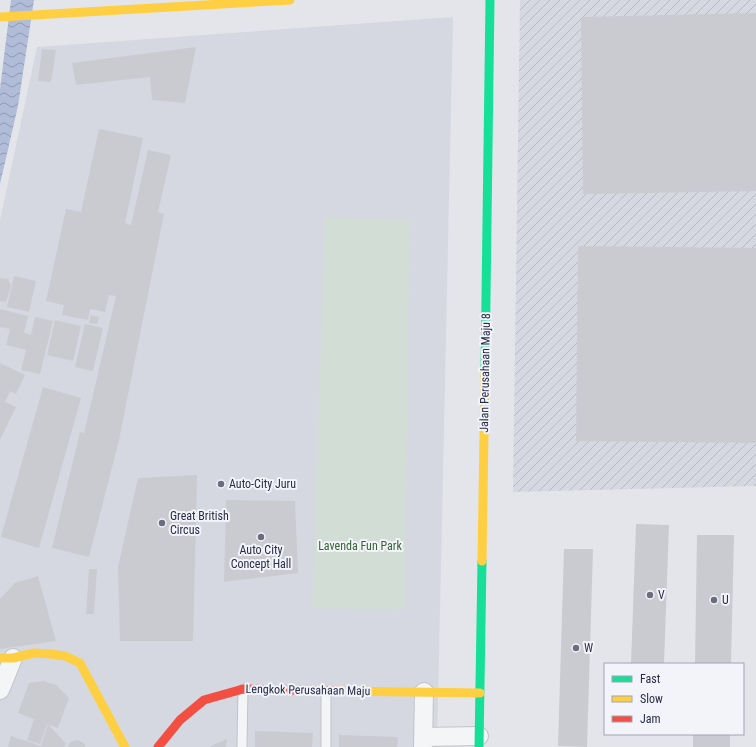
<svg xmlns="http://www.w3.org/2000/svg" width="756" height="747" font-family="'Roboto Condensed',sans-serif">
<defs>
<pattern id="industrial-furrows" width="10" height="10" patternUnits="userSpaceOnUse"><rect width="10" height="10" fill="#d5d8e1"/><path d="M-1 1l2-2M0 10L10 0M9 11l2-2" fill="none" stroke="#b7bac2"/></pattern>
<pattern id="water-waves" width="16" height="10" patternUnits="userSpaceOnUse"><rect width="16" height="10" fill="#b0bcd8"/><path d="M0 5q4-4 8 0t8 0" fill="none" stroke="#8f99b1"/></pattern>
</defs>
<rect width="100%" height="100%" fill="#e4e5ea"/>
<path fill="#d5d8e1" d="M 453,17 L 437,747 L 0,747 L 0,220 L 37,47 Z"/>
<path fill="url(#industrial-furrows)" d="M 520,0 L 756,0 L 756,486 L 513,492 Z"/>
<path fill="#d2ddd5" d="M 325,218 L 409,219 L 405,609 L 312,608 Z"/>
<path fill="url(#water-waves)" d="M 11,0 L 34,0 L 18,106 L 0,184 L 0,89 Z"/>
<path fill="#cacbd1" d="M 756,13 L 756,191 L 583,194 L 581,17 Z
M 196,47 L 185,103 L 152,100 L 150,77 L 76,85 L 72,63 Z
M 42,49 L 56,50 L 51,82 L 38,81 Z
M 99,129 L 143,138 L 125,223 L 131,225 L 148,150 L 171,155 L 158,212 L 164,214 L 119,440 L 89,557 L 52,548 L 80,432 L 84,433 L 116,296 L 109,295 L 105,312 L 90,309 L 88,320 L 62,315 L 64,305 L 46,301 L 66,209 L 81,212 Z
M 578,246 L 756,248 L 756,443 L 576,441 Z
M 14,276 L 36,281 L 29,312 L 7,307 Z
M 0,278 L 8,279 L 11,286 L 6,302 L 0,301 Z
M 0,309 L 28,316 L 24,333 L 31,335 L 35,317 L 53,321 L 40,374 L 21,370 L 26,350 L 6,345 L 10,329 L 0,327 Z
M 91,315 L 99,317 L 97,324 L 89,323 Z
M 55,320 L 81,326 L 73,361 L 47,355 Z
M 85,324 L 103,328 L 93,371 L 75,367 Z
M 0,363 L 25,375 L 16,394 L 10,391 L 5,402 L 16,407 L 0,440 Z
M 43,387 L 81,398 L 39,548 L 1,537 Z
M 197,475 L 193,641 L 120,641 L 118,567 L 138,478 Z
M 226,500 L 295,501 L 298,573 L 224,582 Z
M 636,524 L 669,525 L 664,664 L 631,664 Z
M 697,535 L 734,535 L 731,664 L 695,664 Z
M 564,549 L 593,549 L 587,747 L 558,746 Z
M 89,569 L 97,569 L 94,614 L 86,614 Z
M 38,576 L 56,641 L 0,649 L 0,599 L 15,583 Z
M 43,681 L 56,685 L 69,698 L 58,728 L 47,724 L 40,744 L 27,740 L 34,719 L 18,713 L 29,683 Z
M 48,724 L 66,744 L 64,747 L 8,747 L 11,736 L 41,746 Z
M 255,731 L 313,733 L 312,747 L 255,747 Z
M 693,734 L 730,734 L 730,747 L 693,747 Z
M 339,735 L 398,737 L 397,747 L 339,747 Z
M 227,739 L 226,747 L 210,747 L 213,745 Z
M 78,740 L 85,744 L 85,747 L 68,747 L 70,742 Z"/>
<g fill="none" stroke-linecap="round" stroke-linejoin="round">
<defs>
<path id="lane" d="M 242,747 L 243,689
M 326,747 L 326,691"/>
<path id="street" d="M 0,690 L 13,658
M 424,737 L 479,736
M 423,747 L 424,692"/>
</defs>
<use href="#lane" stroke="#c2c3c8" stroke-width="11"/>
<use href="#street" stroke="#c2c3c8" stroke-width="20"/>
<use href="#lane" stroke="#f4f5f7" stroke-width="9"/>
<use href="#street" stroke="#f4f5f7" stroke-width="18"/>
<path stroke="#16e098" stroke-width="9" d="M 485,371 L 490,0
M 479,747 L 482,561"/>
<path stroke="#ffcf43" stroke-width="9" d="M 0,17 L 290,0
M 482,561 L 485,371
M 0,658 L 13,658 L 34,653 L 51,654 L 65,656 L 80,663 L 125,747
M 337,691 L 480,693"/>
<path stroke="#f24e42" stroke-width="9" d="M 158,747 L 180,720 L 204,700 L 243,689 L 337,691"/>
</g>
<g fill="#6a6d80" stroke="#f3f4f9" stroke-width="1.5">
<circle cx="221" cy="484" r="4"/>
<circle cx="162" cy="523" r="4"/>
<circle cx="261" cy="537" r="4"/>
<circle cx="650" cy="595" r="4"/>
<circle cx="714" cy="600" r="4"/>
<circle cx="576" cy="648" r="4"/>
</g>
<g text-anchor="middle" stroke-width="4" stroke-linejoin="round" paint-order="stroke">
<g font-size="12" fill="#282d47" stroke="#f3f4f9">
<text transform="translate(485 373) rotate(-89)" y="4">Jalan Perusahaan Maju 8</text>
<text transform="translate(308 690) rotate(1)" y="4">Lengkok Perusahaan Maju</text>
</g>
<g font-size="12" fill="#282d47" stroke="#f3f4f9" text-anchor="start">
<text x="229" y="488">Auto-City Juru</text>
<text x="170" y="520">Great British<tspan x="170" dy="14">Circus</tspan></text>
<text x="261" y="554" text-anchor="middle">Auto City<tspan x="261" dy="14">Concept Hall</tspan></text>
<text x="658" y="599">V</text>
<text x="722" y="604">U</text>
<text x="584" y="652">W</text>
</g>
<g font-size="12" fill="#346434" stroke="#f3f4f9">
<text x="360" y="550">Lavenda Fun Park</text>
</g>
</g>
<rect x="604" y="663" width="140" height="72" fill="#f3f4f9" stroke="#a2a4b2"/>
<rect x="612" y="676" width="20" height="6" fill="#16e098" stroke="#a2a4b2"/>
<text x="640" y="683" font-size="12" fill="#282d47">Fast</text>
<rect x="612" y="696" width="20" height="6" fill="#ffcf43" stroke="#a2a4b2"/>
<text x="640" y="703" font-size="12" fill="#282d47">Slow</text>
<rect x="612" y="716" width="20" height="6" fill="#f24e42" stroke="#a2a4b2"/>
<text x="640" y="723" font-size="12" fill="#282d47">Jam</text>
</svg>
